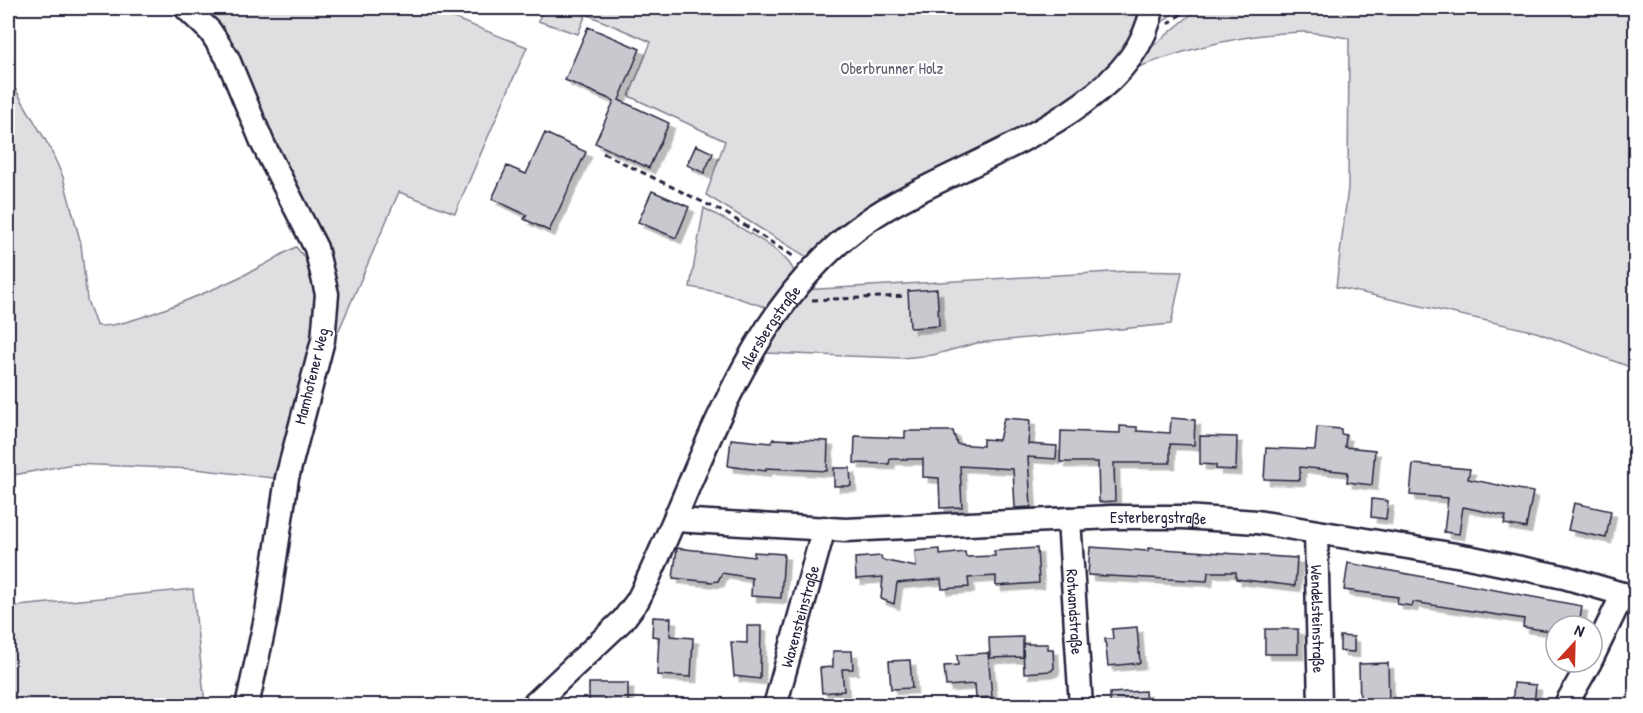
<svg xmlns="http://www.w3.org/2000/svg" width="1643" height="713" font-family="'Patrick Hand',sans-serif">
<defs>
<filter id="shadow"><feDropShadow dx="5.5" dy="5.5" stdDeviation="0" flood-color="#0004"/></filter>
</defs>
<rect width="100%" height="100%" fill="#fff"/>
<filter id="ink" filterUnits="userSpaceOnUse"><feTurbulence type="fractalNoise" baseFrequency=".0167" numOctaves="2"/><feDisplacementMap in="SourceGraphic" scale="12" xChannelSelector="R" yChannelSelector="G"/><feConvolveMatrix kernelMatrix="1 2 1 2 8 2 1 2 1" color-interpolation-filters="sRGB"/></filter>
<g filter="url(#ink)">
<path fill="#dfdfe2" stroke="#80808e" stroke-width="1.5" d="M 192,8 L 428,8 L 527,47 L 455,213 L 399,192 L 332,346 L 332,299 Z
M 544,8 L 1179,8 L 1048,120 L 810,259 L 706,195 L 725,141 L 629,96 L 651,42 L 586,14 L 578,34 L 538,21 Z
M 1199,8 L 1635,8 L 1635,369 L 1536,332 L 1336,287 L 1348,188 L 1349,38 C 1334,36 1318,32 1303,32 C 1241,33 1175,52 1118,75 Z
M 8,77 L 49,146 L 63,177 L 81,244 L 87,300 L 96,325 C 120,333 233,281 260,267 C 272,261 283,253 296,247 L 307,260 L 317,266 L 322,294 L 282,479 L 195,469 L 73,464 L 8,476 Z
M 704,208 C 723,219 791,251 794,273 C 795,284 781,301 775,310 L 722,293 L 690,287 Z
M 1128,271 L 1182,272 L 1171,324 L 977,343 L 933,355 L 902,358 L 765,353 L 802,290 Z
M 193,589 L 205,705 L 8,705 L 8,607 Z"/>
<path fill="#c8c8cf" stroke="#22223b" stroke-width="1.5" filter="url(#shadow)" d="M 588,27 L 640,49 L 619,100 L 669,123 L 649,168 L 595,143 L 614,101 L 565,80 Z
M 545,133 L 586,152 L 549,231 L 524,219 L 527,215 L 492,199 L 507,166 L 526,174 Z
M 696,145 L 713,153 L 704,173 L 687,165 Z
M 652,191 L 689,207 L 676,238 L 638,222 Z
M 937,289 L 939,326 L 910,328 L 908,291 Z
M 1004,418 L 1030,420 L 1028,444 L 1057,446 L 1056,459 L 1028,457 L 1031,507 L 1015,508 L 1013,469 L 960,466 L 962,507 L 940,508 L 939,478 L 923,477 L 923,459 L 890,459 L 889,464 L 854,463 L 855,436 L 905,438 L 905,431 L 953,431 L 957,444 L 983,446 L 983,439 L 999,440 Z
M 1171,418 L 1195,420 L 1194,445 L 1170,444 L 1170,463 L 1114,463 L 1115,501 L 1099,502 L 1098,462 L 1060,462 L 1061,431 L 1120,433 L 1120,426 L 1137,427 L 1137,431 L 1170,433 Z
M 1317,427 L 1341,429 L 1341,434 L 1346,435 L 1345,447 L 1375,450 L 1372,485 L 1347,482 L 1348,472 L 1300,467 L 1300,480 L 1264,479 L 1266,448 L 1315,450 Z
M 1200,436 L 1237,437 L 1236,470 L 1216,469 L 1216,465 L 1200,464 Z
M 731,439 L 772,443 L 773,439 L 828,441 L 827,471 L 766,468 L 766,471 L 728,466 Z
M 1413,464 L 1470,469 L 1468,479 L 1533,492 L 1526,528 L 1504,524 L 1506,516 L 1463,507 L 1459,534 L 1444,532 L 1448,498 L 1410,495 Z
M 834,468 L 850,468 L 851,486 L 834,486 Z
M 1372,499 L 1388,501 L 1386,519 L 1371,517 Z
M 1574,503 L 1611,511 L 1606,538 L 1568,530 Z
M 1090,547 L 1148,551 L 1148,548 L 1297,558 L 1295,586 L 1236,579 L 1236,572 L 1208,572 L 1207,581 L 1088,575 Z
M 677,548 L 754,557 L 754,552 L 784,554 L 781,598 L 751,596 L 752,578 L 722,573 L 718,581 L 712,582 L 673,578 Z
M 1037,548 L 1039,583 L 996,586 L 996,576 L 968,578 L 969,587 L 942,589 L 941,579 L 897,583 L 894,604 L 881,599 L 883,577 L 856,579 L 855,558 L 881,556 L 882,560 L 916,567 L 915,551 L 940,549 L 940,555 L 965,552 L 966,557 L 995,556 L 994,551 Z
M 1348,563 L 1582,606 L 1579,626 L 1556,626 L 1556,632 L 1523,627 L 1524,619 L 1413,602 L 1412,606 L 1397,604 L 1398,597 L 1344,590 Z
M 653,617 L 671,618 L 670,636 L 693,638 L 691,677 L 657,675 L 659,637 L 652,636 Z
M 747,626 L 761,626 L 760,679 L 734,676 L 731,642 L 747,643 Z
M 1137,627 L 1140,663 L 1108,666 L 1105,639 L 1113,639 L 1112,629 Z
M 1265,629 L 1298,629 L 1298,654 L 1265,654 Z
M 1340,636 L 1354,637 L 1354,652 L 1340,651 Z
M 1023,637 L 1023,657 L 990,658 L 989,638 Z
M 1023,644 L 1048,644 L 1048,649 L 1053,649 L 1054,668 L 1051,671 L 1024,673 Z
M 833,651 L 852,651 L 853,669 L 842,669 L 844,691 L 822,693 L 820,668 L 833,667 Z
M 988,653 L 992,697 L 976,698 L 975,684 L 946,686 L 944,666 L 958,665 L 957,655 Z
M 910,660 L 912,688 L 891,689 L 889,661 Z
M 1388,663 L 1389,705 L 1360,705 L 1359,664 Z
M 589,683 L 628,683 L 628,705 L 589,705 Z
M 1514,683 L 1536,685 L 1534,705 L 1512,705 Z
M 1145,691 L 1146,705 L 1110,705 L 1110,693 Z"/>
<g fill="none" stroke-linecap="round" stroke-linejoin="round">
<defs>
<g id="minor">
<path d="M 186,8 L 210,31 L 227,57 L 263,144 L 316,248 L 327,294 L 323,340 L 287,478 L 267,613 L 247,706"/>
<path id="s1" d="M 1069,519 L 1081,706"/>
<path id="s2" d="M 675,520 L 846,530 L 1112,517 L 1184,517 L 1257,522 L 1468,557 L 1564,577 L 1636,598"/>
<path id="s3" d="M 1316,532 L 1320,706"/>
<path d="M 1592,658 L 1623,594"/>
<path id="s4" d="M 532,706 L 623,620 L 638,600 C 703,469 741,310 867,221 C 946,165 1135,117 1152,8"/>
<path id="s5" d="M 775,706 L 824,528"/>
<path d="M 1565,706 L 1590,662"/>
</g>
</defs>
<use href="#minor" stroke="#22223b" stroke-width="27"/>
<path stroke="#22223b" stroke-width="3" stroke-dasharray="6 4.5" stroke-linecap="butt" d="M 1168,24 L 1189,8
M 603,153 L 727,214 L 796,258
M 812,300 L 906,296"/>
<use href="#minor" stroke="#fff" stroke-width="22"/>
</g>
</g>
<g text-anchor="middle" stroke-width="4.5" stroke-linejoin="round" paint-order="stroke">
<g font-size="16" fill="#5b5b6d" stroke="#fff">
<text x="892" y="74">Oberbrunner Holz</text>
</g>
<g font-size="16" fill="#22223b" stroke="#fff">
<text dy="6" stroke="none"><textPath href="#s4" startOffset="454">Alersbergstraße</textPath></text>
<text transform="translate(311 376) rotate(-76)" y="6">Mamhofener Weg</text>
<text dy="6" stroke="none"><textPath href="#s2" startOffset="484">Esterbergstraße</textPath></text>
<text dy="6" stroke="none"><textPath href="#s1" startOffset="93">Rotwandstraße</textPath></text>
<text dy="6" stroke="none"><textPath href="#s5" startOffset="93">Waxensteinstraße</textPath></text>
<text dy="6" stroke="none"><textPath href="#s3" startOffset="87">Wendelsteinstraße</textPath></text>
</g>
</g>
<rect width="1643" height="713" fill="none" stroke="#fff" stroke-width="30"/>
<rect x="15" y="15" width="1613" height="683" fill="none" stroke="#22223b" stroke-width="2" filter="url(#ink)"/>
<g transform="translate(1574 644) rotate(22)"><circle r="28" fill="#ffffff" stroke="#a7a7b1" stroke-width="1.5"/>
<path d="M0-4.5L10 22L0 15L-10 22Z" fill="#c8321e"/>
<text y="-9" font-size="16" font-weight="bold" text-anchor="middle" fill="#22223b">N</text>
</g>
</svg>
